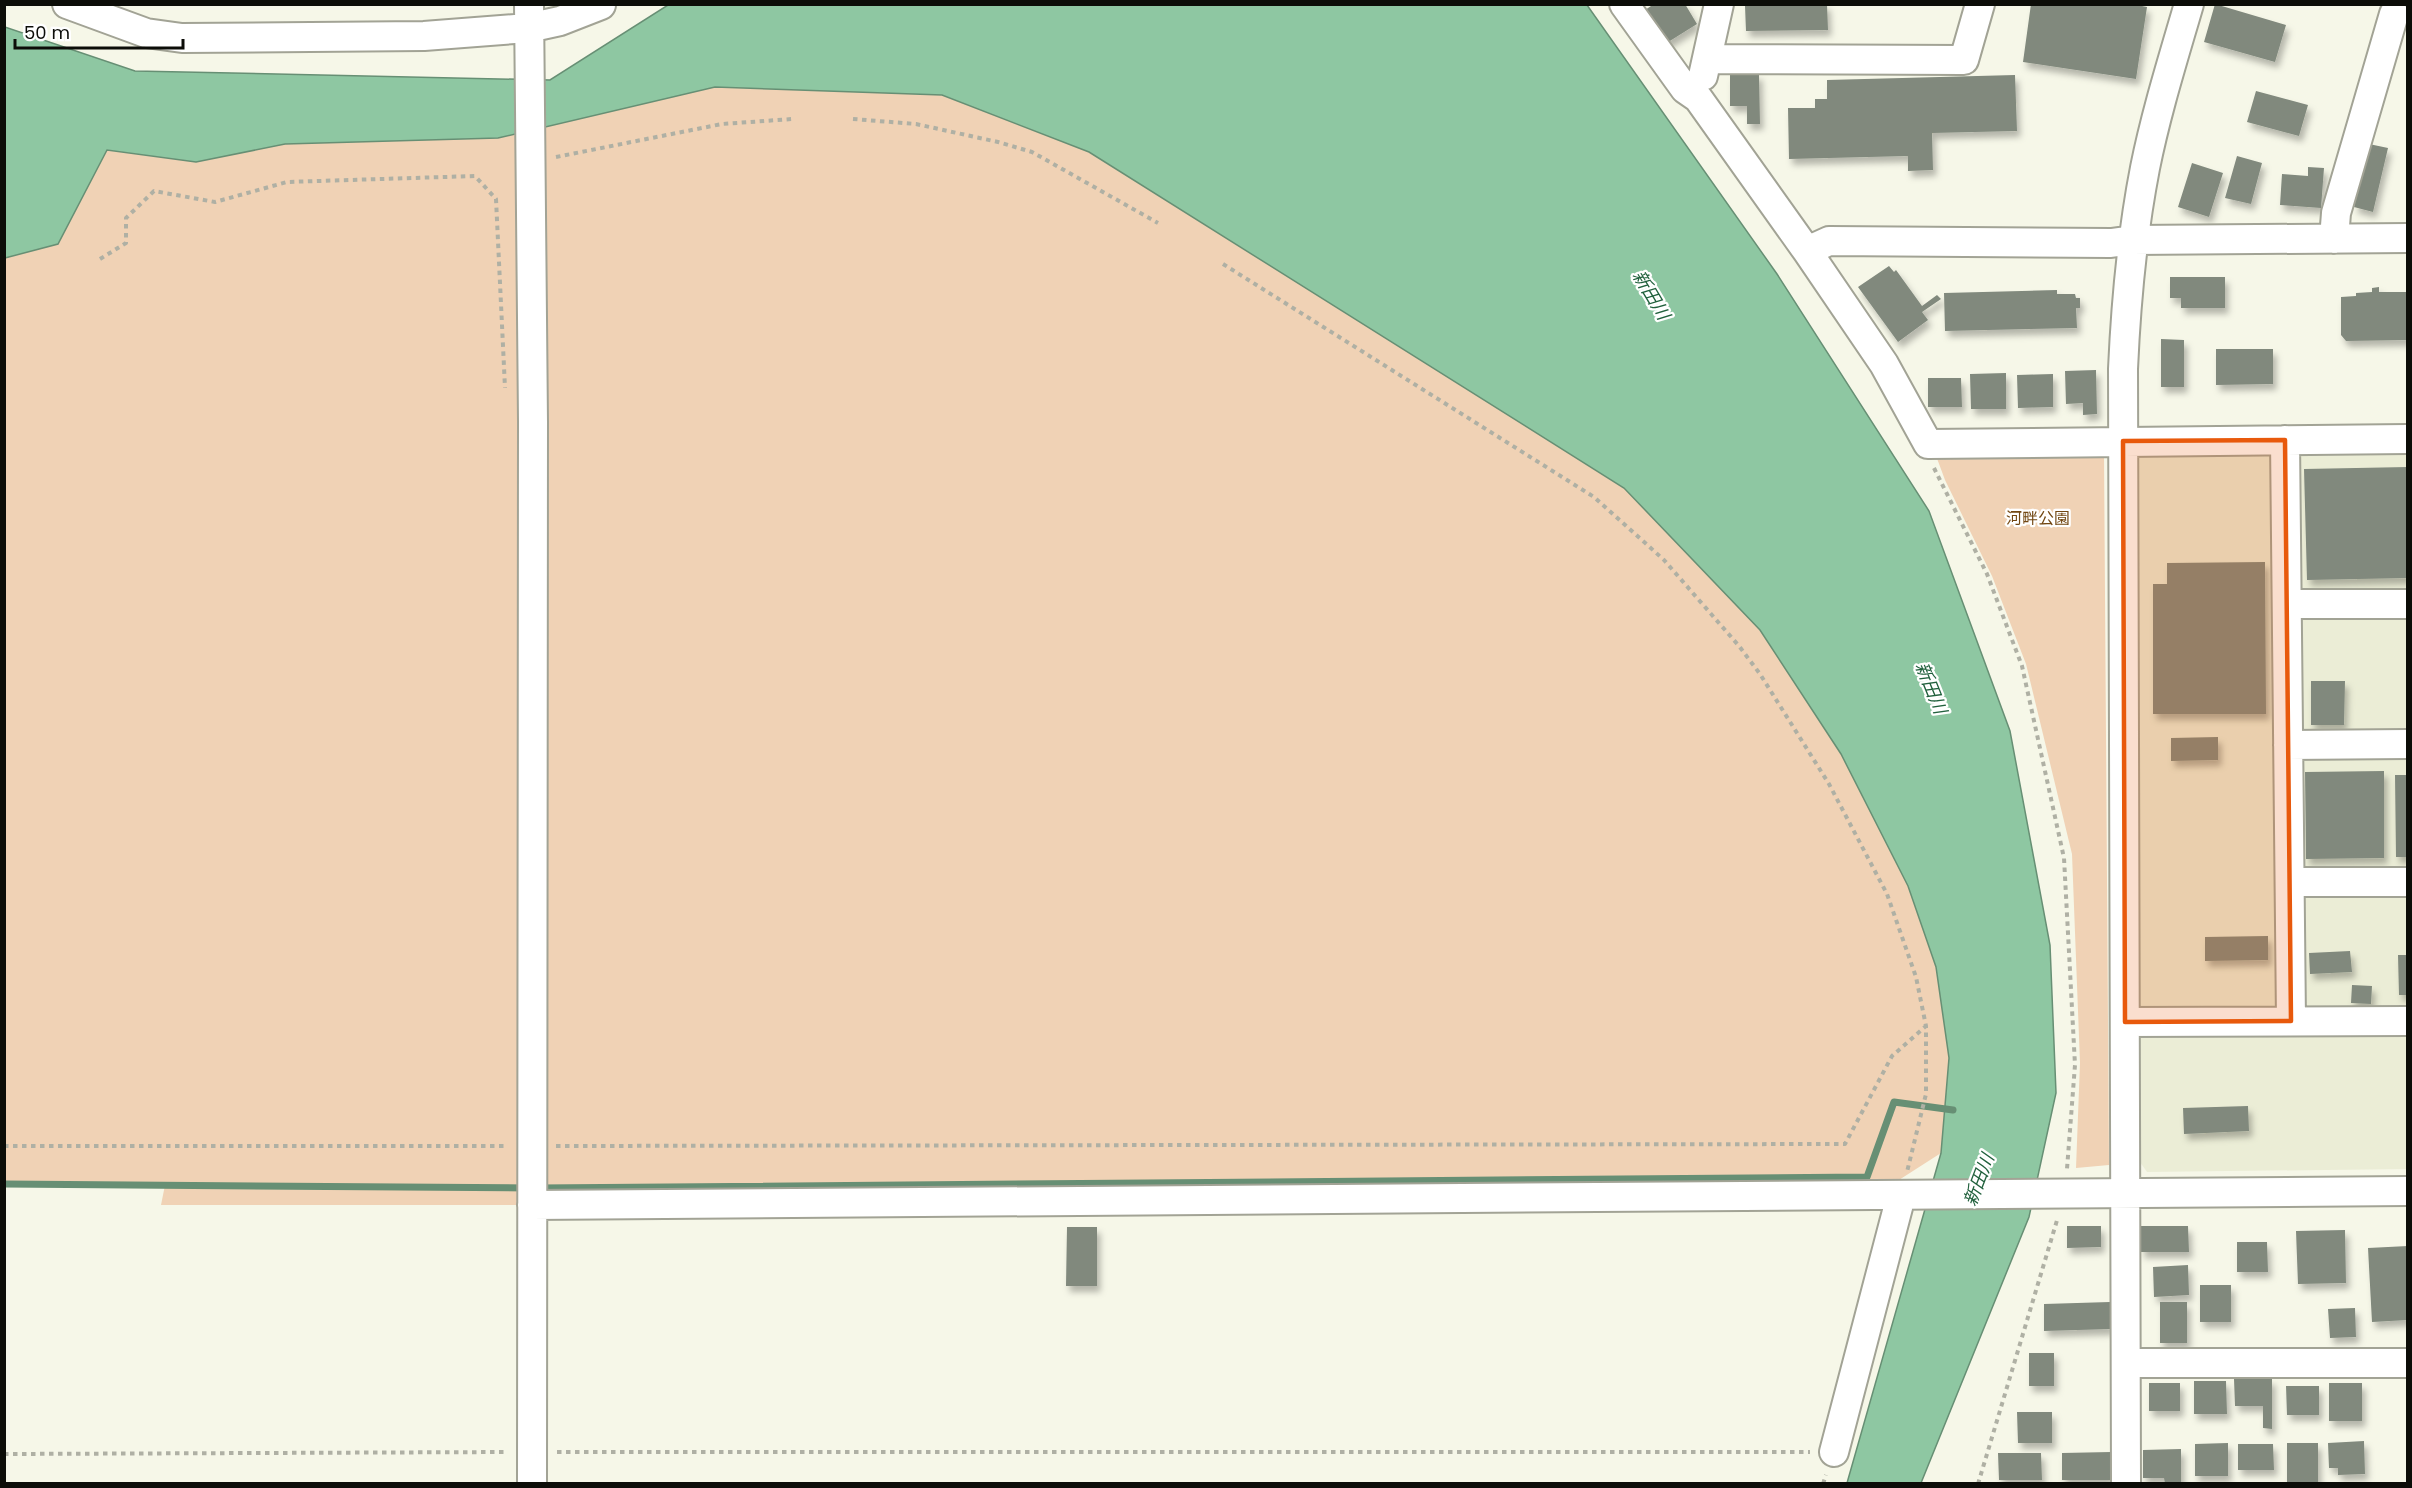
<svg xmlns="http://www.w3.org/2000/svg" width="2412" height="1488" font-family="Poppins,'Noto Sans JP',sans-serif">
<defs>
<filter id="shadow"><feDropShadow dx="3.5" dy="6" stdDeviation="3" flood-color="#0004"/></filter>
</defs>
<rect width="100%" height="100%" fill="#f6f7e8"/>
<path fill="#ebedd6" d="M 2407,447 L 2407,1169 L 2147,1172 L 2140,1162 L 2131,449 Z"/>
<path fill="#f0d2b5" d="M 715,87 L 942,95 L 1089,152 L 1624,488 L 1760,630 L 1841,754 L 1908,886 L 1936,967 L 1949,1058 L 1941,1153 L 1888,1187 L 524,1205 L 161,1205 L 165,1185 L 5,1184 L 5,258 L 58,244 L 106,150 L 196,162 L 285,144 L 498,138 Z
M 2104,452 L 2109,1165 L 2076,1168 L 2080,1063 L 2072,854 L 2026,664 L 1992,576 L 1945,480 L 1935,453 Z"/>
<path fill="#8ec7a2" stroke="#678f74" stroke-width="1.5" d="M 668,5 L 1587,5 L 1777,274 L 1929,511 L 2010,731 L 2050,945 L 2056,1093 L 2029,1217 L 1921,1483 L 1847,1483 L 1941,1153 L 1949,1058 L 1936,967 L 1908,886 L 1841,754 L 1760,630 L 1624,488 L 1089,152 L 942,95 L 715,87 L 498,138 L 285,144 L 196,162 L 107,150 L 58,244 L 5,258 L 5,27 L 135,71 L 550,80 Z"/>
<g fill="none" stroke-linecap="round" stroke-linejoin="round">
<path stroke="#678f74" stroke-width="7" d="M 4,1184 L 527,1188
M 538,1188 L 1867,1177 L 1894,1102 L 1953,1110"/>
</g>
<path fill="#81897d" filter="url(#shadow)" d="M 1654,4 L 1685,4 L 1697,24 L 1665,44 L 1645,10 Z
M 1827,4 L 1828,30 L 1746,31 L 1745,6 Z
M 2031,4 L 2132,4 L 2147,7 L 2136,79 L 2023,62 Z
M 2215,4 L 2286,25 L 2275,62 L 2204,42 Z
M 1759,74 L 1760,124 L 1747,124 L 1747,106 L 1730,106 L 1730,75 Z
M 2015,75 L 2017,131 L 1932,133 L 1933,170 L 1908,171 L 1908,156 L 1789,159 L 1788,108 L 1815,108 L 1815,99 L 1827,99 L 1827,80 Z
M 2256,91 L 2308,105 L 2299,136 L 2247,122 Z
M 2369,144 L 2388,148 L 2373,212 L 2354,207 Z
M 2237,156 L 2262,163 L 2251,204 L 2225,198 Z
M 2192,163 L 2223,173 L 2209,217 L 2178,207 Z
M 2308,167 L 2324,168 L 2321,208 L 2280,205 L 2282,174 L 2308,176 Z
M 1889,266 L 1894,272 L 1896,270 L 1922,306 L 1937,295 L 1941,299 L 1922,312 L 1928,320 L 1898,342 L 1858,287 Z
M 2170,277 L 2225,277 L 2225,308 L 2181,308 L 2181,298 L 2170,298 Z
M 2379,287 L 2379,292 L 2408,292 L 2408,340 L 2346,341 L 2341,335 L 2341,297 L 2356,296 L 2356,293 L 2372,292 L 2372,288 Z
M 2057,290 L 2057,294 L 2075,294 L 2076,298 L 2080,298 L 2080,308 L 2076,308 L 2077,328 L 1945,331 L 1944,293 Z
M 2161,339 L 2184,340 L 2184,387 L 2161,387 Z
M 2216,349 L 2273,349 L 2273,384 L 2216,385 Z
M 2096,370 L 2097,414 L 2083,415 L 2083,403 L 2066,404 L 2065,371 Z
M 2006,373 L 2006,409 L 1971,409 L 1970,374 Z
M 2053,374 L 2053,407 L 2018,408 L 2017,375 Z
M 1928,378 L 1961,378 L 1962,407 L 1928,407 Z
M 2408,467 L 2408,578 L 2307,580 L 2304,469 Z
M 2265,562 L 2266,714 L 2153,714 L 2153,584 L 2167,584 L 2167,563 Z
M 2311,681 L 2345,681 L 2344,725 L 2311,725 Z
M 2218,737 L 2218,760 L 2171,761 L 2171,738 Z
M 2384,771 L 2384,858 L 2306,859 L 2305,772 Z
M 2395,775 L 2408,775 L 2408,857 L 2396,857 Z
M 2268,936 L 2268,960 L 2205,961 L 2205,937 Z
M 2350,951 L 2352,972 L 2310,974 L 2309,953 Z
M 2398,955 L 2408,955 L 2408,995 L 2399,995 Z
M 2352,985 L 2372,986 L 2371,1004 L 2351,1003 Z
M 2248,1106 L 2249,1131 L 2184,1134 L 2183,1108 Z
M 2067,1226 L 2101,1226 L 2101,1247 L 2067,1248 Z
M 2141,1226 L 2188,1226 L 2189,1252 L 2141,1252 Z
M 1067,1227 L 1097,1227 L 1097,1286 L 1066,1286 Z
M 2345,1230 L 2346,1283 L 2298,1284 L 2296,1231 Z
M 2237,1242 L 2267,1242 L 2268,1272 L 2237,1272 Z
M 2408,1246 L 2408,1320 L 2372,1322 L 2368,1248 Z
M 2188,1265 L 2189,1295 L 2154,1297 L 2153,1267 Z
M 2200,1285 L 2231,1285 L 2231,1322 L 2200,1322 Z
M 2110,1302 L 2111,1329 L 2044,1331 L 2044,1304 Z
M 2160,1302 L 2187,1302 L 2187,1343 L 2160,1343 Z
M 2355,1308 L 2356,1337 L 2330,1338 L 2328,1309 Z
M 2029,1353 L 2054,1353 L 2054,1386 L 2029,1386 Z
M 2234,1379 L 2272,1379 L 2272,1429 L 2263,1428 L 2263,1406 L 2235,1406 Z
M 2194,1381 L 2226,1381 L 2227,1414 L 2194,1414 Z
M 2149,1383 L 2180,1383 L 2180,1411 L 2149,1411 Z
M 2329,1383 L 2362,1383 L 2362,1421 L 2329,1421 Z
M 2286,1386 L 2319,1386 L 2319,1415 L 2287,1415 Z
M 2017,1412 L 2052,1412 L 2052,1443 L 2018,1443 Z
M 2364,1441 L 2365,1474 L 2338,1475 L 2338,1468 L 2329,1468 L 2328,1443 Z
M 2228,1443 L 2228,1476 L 2195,1476 L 2195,1444 Z
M 2287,1443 L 2318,1443 L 2318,1484 L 2287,1484 Z
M 2238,1444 L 2273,1444 L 2274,1470 L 2238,1470 Z
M 2181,1449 L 2181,1484 L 2165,1484 L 2164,1478 L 2143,1478 L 2143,1450 Z
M 2111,1452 L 2110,1480 L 2062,1480 L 2062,1453 Z
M 1998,1453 L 2041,1453 L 2042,1480 L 1999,1480 Z"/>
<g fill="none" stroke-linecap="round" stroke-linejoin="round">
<defs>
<path id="minor" d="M 67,4 L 146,33 L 182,38 L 424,36 L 528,28 L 560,21 L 601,5
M 529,4 L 533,422 L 532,1484
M 1624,4 L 1685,89 L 1698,98 L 1807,251 L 1884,364 L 1928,444 L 2408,439
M 1707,59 L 1964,60 L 1980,4
M 1703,76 L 1719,4
M 2334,239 L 2336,213 L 2394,14
M 1807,251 L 1829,241 L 2111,243 L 2133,240 L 2408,238
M 2285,440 L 2291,1021
M 2287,604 L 2408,604
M 2288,745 L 2408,744
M 2290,882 L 2408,882
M 2125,1022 L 2408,1021
M 532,1205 L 2408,1191
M 2126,1363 L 2408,1363
M 1834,1452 L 1901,1196
M 2126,1484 L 2123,369 C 2126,301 2132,235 2145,168 C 2156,113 2173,59 2189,4"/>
</defs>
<use href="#minor" stroke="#a2a395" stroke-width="32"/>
<path stroke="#afb0a4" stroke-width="4" stroke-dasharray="4.5 4.5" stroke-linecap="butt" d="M 853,119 L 916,124 L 998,142 L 1032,152 L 1158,223
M 556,157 L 722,124 L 792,119
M 100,259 L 126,243 L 126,218 L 154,191 L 215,202 L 287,182 L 475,176 L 496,199 L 505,388
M 1223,264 L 1594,497 L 1664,560 L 1739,646 L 1760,674 L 1829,784 L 1887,894 L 1916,977 L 1926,1026 L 1926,1094 L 1907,1172
M 1934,468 L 1987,574 L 2022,666 L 2064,858 L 2075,1065 L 2067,1169
M 4,1146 L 507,1146
M 556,1146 L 1845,1144 L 1892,1056 L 1926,1026
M 557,1452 L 1810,1452
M 4,1454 L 508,1452
M 1823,1484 L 1826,1475
M 1978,1484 L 2058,1217"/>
<use href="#minor" stroke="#fff" stroke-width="28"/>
</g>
<path fill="#e8590c" fill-opacity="0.2" stroke="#e8590c" stroke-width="4.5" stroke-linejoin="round" d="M 2285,440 L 2291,1021 L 2125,1022 L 2123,441 Z"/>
<g text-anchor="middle" stroke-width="4.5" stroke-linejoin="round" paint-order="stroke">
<g font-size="16" fill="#724712" stroke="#fff">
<text x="2038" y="524">河畔公園</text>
</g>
<g font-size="18" font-style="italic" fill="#21613d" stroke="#fff">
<text transform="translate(1651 295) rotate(59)" y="6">新田川</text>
<text transform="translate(1931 688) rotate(68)" y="6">新田川</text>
<text transform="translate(1979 1180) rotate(-69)" y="6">新田川</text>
</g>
</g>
<rect width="2412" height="1488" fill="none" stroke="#0c0d08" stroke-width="12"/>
<path d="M15 39v9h168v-9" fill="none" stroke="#0c0d08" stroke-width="3"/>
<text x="24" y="39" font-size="18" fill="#0c0d08" stroke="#ffffff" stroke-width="4.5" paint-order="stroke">50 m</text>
</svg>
